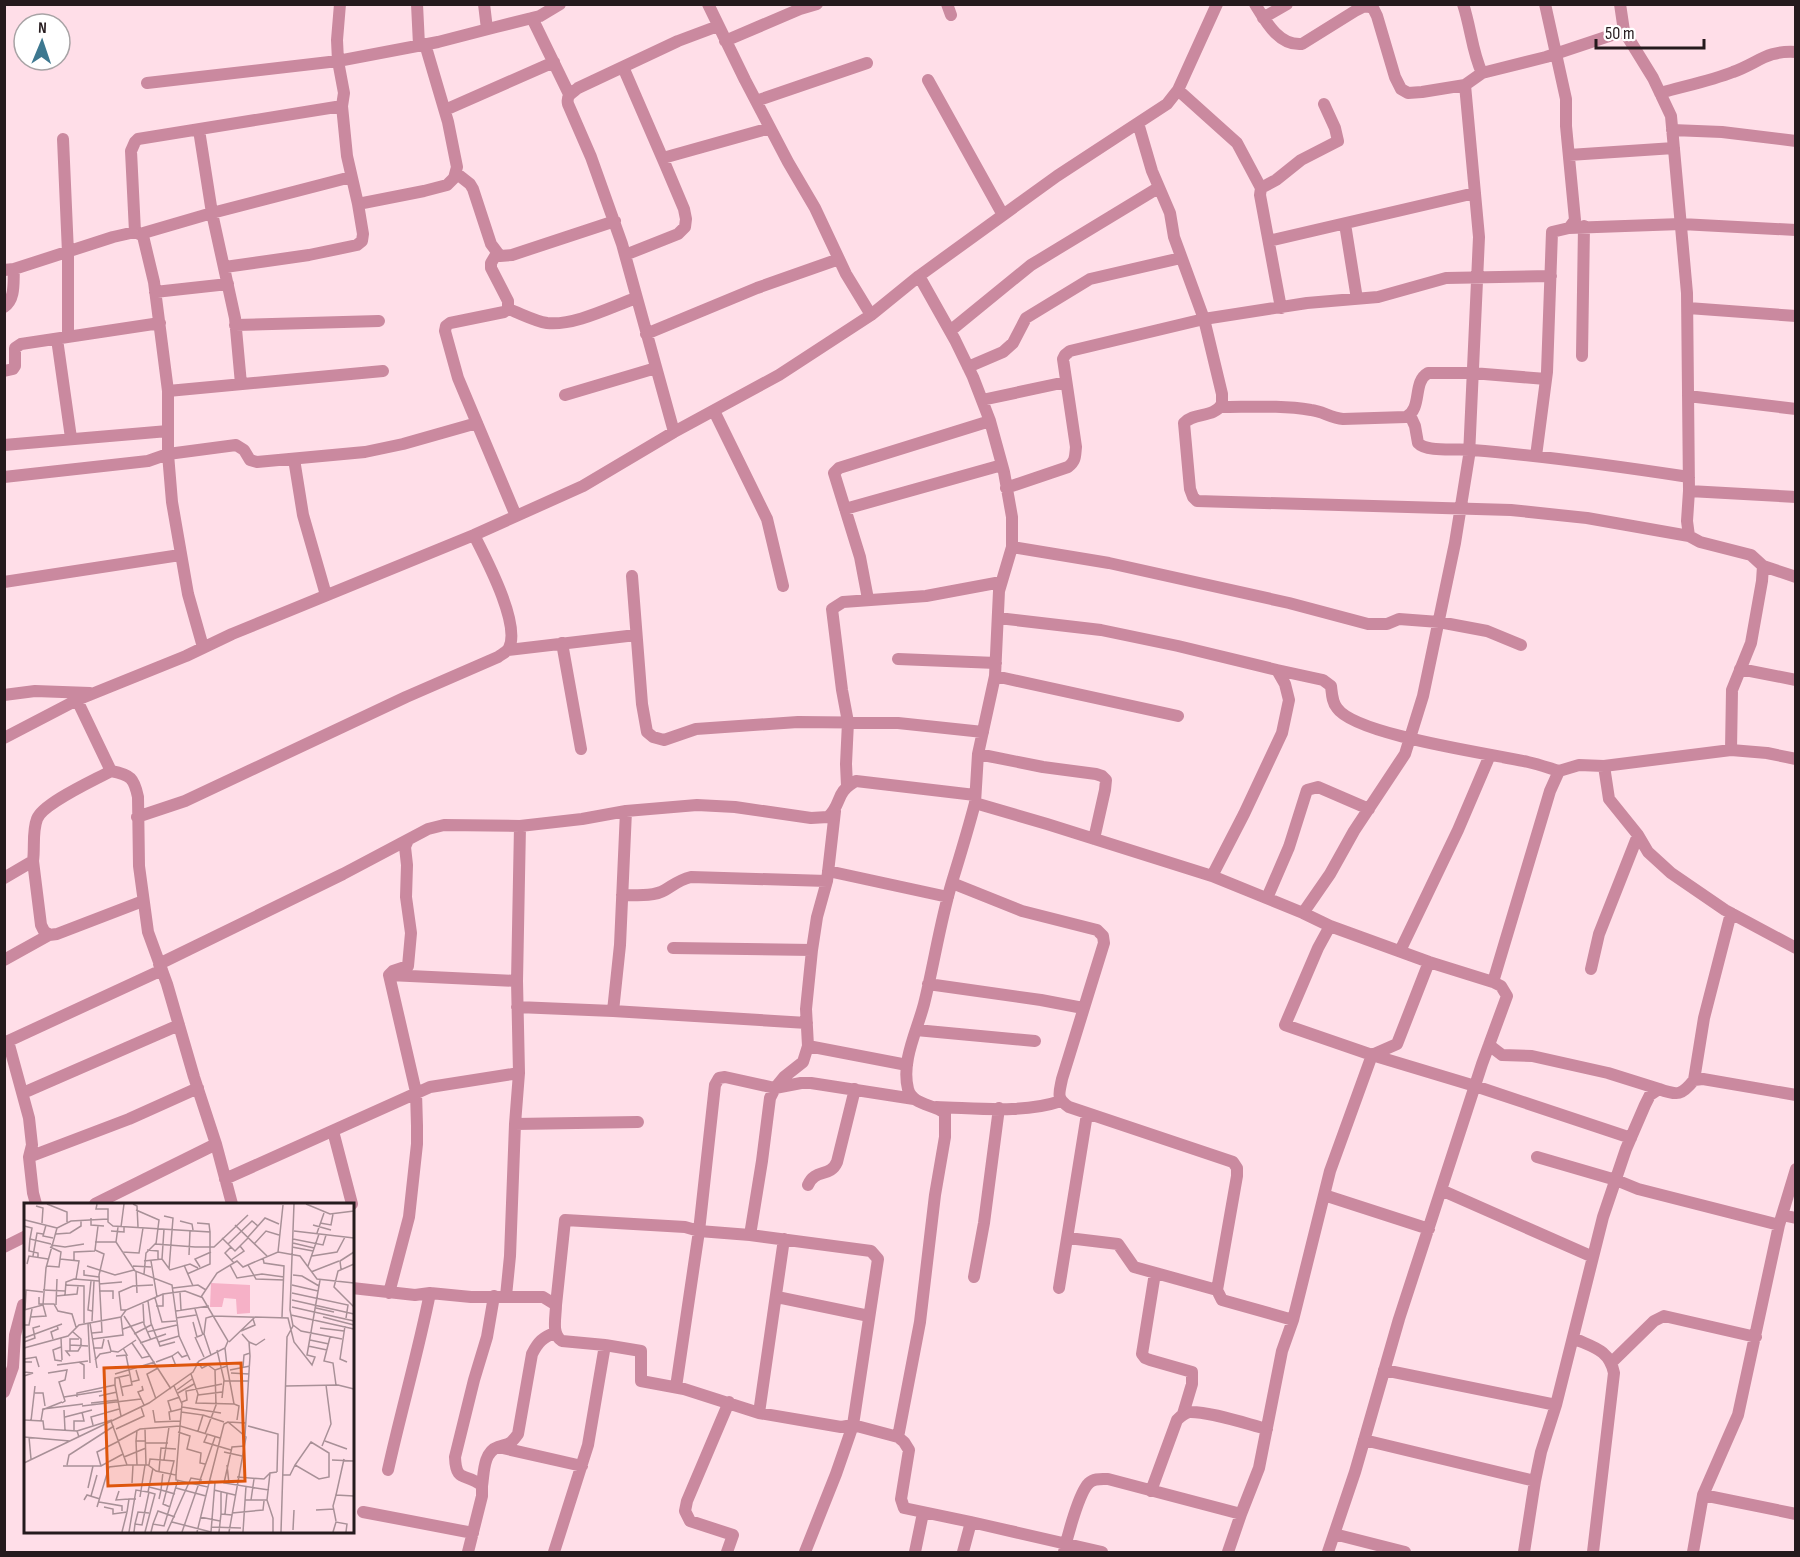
<svg xmlns="http://www.w3.org/2000/svg" width="1800" height="1557" font-family="'Sofia Sans Condensed',sans-serif">
<rect width="100%" height="100%" fill="#ffdee8"/>
<g fill="none" stroke-linecap="round" stroke-linejoin="round">
<path stroke="#ca899f" stroke-width="12" d="M 417,4 L 419,45
M 484,4 L 487,29
M 708,4 L 745,80 L 788,162 L 815,208 L 846,274 L 871,315
M 947,4 L 951,15
M 1255,4 C 1266,22 1279,46 1302,44 L 1355,11 L 1365,6 L 1373,8 L 1377,16 L 1395,77 L 1401,89 L 1408,93 L 1422,92 L 1465,85
M 1463,4 C 1471,28 1472,52 1482,73
M 532,18 L 569,94
M 1263,18 L 1287,4
M 1624,31 L 1653,78 L 1671,116 L 1687,293 L 1689,491 L 1687,521 L 1689,536 L 1700,542 L 1751,555 L 1763,566 L 1762,581 L 1751,643 L 1732,690 L 1731,750
M 725,41 L 800,9 L 817,4
M 623,67 L 665,164 L 684,209 L 686,219 L 685,227 L 678,234 L 625,255
M 928,80 L 1003,215
M 147,83 L 338,61 L 438,42 L 496,27 L 540,16 L 560,4
M 1178,90 L 1237,143 L 1261,188
M 1660,93 C 1684,86 1710,81 1733,72 C 1758,63 1767,50 1796,52
M 756,101 L 867,63
M 445,110 L 554,62
M 1138,123 L 1152,171 L 1170,213 L 1174,237 L 1204,319 L 1222,394 L 1222,404 C 1214,418 1194,412 1184,423 L 1190,489 L 1193,497 L 1197,501 L 1511,510 L 1587,518 L 1689,536
M 199,130 L 212,213 L 235,318 L 241,384
M 1672,130 L 1722,132 L 1796,141
M 63,139 L 68,253 L 68,337
M 1569,155 L 1674,148
M 663,158 L 770,128
M 456,173 L 470,184 L 473,189 L 491,244 L 500,256 L 512,255 L 615,221
M 358,204 L 424,191 L 447,185 L 454,178 L 457,167 L 448,122 L 425,44
M 1345,224 L 1357,299
M 1569,228 L 1681,224 L 1796,230
M 135,232 L 131,151 L 135,142 L 138,139 L 342,106
M 140,234 L 212,213 L 351,177
M 1269,241 L 1475,193
M 497,253 L 491,263 L 491,268 L 508,301 L 508,309 L 504,312 L 450,323 L 446,326 L 445,331 L 458,378 L 516,516
M 225,267 L 309,255 L 357,245 L 362,241 L 363,234 L 358,204 L 347,156 L 342,106 L 344,93 L 338,61 L 337,40 L 340,4
M 4,270 L 14,269 L 113,237 L 135,232 L 143,236 L 154,282 L 168,391 L 168,454 L 172,502 L 188,594 L 203,647
M 919,276 L 955,340 L 973,377 L 990,421 L 1004,472 L 1012,517 L 1012,547 L 999,591 L 995,676 L 978,754 L 975,803 L 1047,824 L 1212,876 L 1303,913 L 1330,926 L 1429,962 L 1493,982
M 155,292 L 228,284
M 4,307 C 16,299 13,281 14,269
M 1281,308 L 1260,195 L 1261,188 L 1276,180 L 1301,160 L 1338,141 L 1335,128 L 1324,104
M 1688,308 L 1796,316
M 508,309 C 520,313 534,321 547,323 C 574,326 611,307 636,298
M 235,325 L 379,321
M 950,331 L 1031,265 L 1158,188
M 646,334 L 757,288 L 839,259
M 57,339 L 71,438
M 1582,356 L 1584,226
M 968,367 L 1003,352 L 1013,343 L 1026,318 L 1090,279 L 1181,258
M 4,371 L 13,369 L 15,366 L 15,348 L 21,344 L 160,323
M 168,391 L 383,371
M 565,395 L 656,368
M 1688,396 L 1796,409
M 982,400 L 1066,382
M 1221,407 C 1251,407 1281,405 1311,410 C 1322,411 1331,418 1343,419 L 1406,417 C 1423,408 1412,382 1428,373 L 1472,373 L 1546,379
M 714,411 L 767,519 L 783,586
M 1410,415 L 1415,426 L 1418,443 C 1427,453 1459,448 1472,450 C 1545,456 1617,466 1689,477
M 674,432 L 622,244 L 591,157 L 568,104 C 566,95 572,93 578,88 L 678,41 L 718,26
M 4,445 L 168,431
M 1536,456 L 1547,372 L 1552,232 L 1569,228 L 1575,220 L 1566,126 L 1566,99 L 1545,4
M 294,459 L 303,515 L 326,595
M 4,477 L 148,461 L 168,454 L 236,445 L 244,450 L 250,460 L 257,462 L 365,452 L 403,444 L 477,423
M 1006,488 L 1068,467 C 1076,461 1075,456 1076,447 L 1063,359 L 1065,355 L 1070,351 L 1204,319 L 1307,303 L 1378,297 L 1446,278 L 1551,276
M 1689,491 L 1796,497
M 845,509 L 1002,465
M 1012,547 L 1109,563 L 1289,603 L 1368,624 L 1387,624 L 1399,619 L 1439,622 L 1487,631 L 1521,645
M 1763,566 L 1796,577
M 632,576 L 642,704 L 647,732 L 653,737 L 664,740 L 696,729 L 798,722 L 898,723 L 983,732
M 4,582 L 180,555
M 868,599 L 860,557 L 834,473 L 839,468 L 990,421
M 998,618 L 1101,630 L 1178,646 L 1277,670 L 1285,684 L 1289,700 L 1282,733 L 1244,814 L 1212,876
M 562,643 L 581,749
M 508,650 L 636,635
M 898,659 L 996,663
M 1740,669 L 1796,680
M 1277,670 L 1323,680 L 1331,686 C 1332,694 1332,702 1337,708 C 1355,735 1492,754 1528,762 C 1538,764 1549,768 1559,771
M 995,676 L 1178,716
M 4,695 L 35,691 L 90,693
M 77,700 L 111,771 C 131,775 134,778 138,797 L 139,866 L 148,932 L 167,984 L 194,1077 L 216,1144 L 232,1204
M 4,738 L 77,700 L 186,656 L 232,634 L 474,535 L 583,486 L 674,432 L 779,375 L 871,315 L 919,276 L 1057,176 L 1167,104 L 1178,90 L 1217,4
M 978,754 L 1043,767 L 1096,774 L 1102,776 L 1106,780 L 1105,790 L 1094,839
M 1604,766 L 1731,750 L 1767,753 L 1796,759
M 847,786 L 846,764 L 848,722 L 842,690 L 832,609 L 843,602 L 926,596 L 1001,582
M 137,817 L 185,801 L 406,697 L 498,657 C 502,654 507,652 509,648 C 521,624 485,557 474,535
M 408,840 L 405,847 L 407,865 L 406,897 L 411,933 L 408,966 L 393,971 L 389,975 L 517,981
M 33,861 L 41,925 L 44,931 L 49,935 L 57,934 L 143,901
M 828,871 L 948,897
M 4,878 L 33,861 C 35,848 32,832 37,819 C 43,803 95,780 111,771
M 952,883 L 1022,911 L 1097,930 L 1103,936 L 1104,943 L 1062,1079 C 1059,1094 1056,1098 1069,1107 L 1233,1162 L 1237,1168 L 1237,1176 L 1217,1290 L 1222,1300 L 1293,1320
M 622,895 C 636,895 653,897 665,890 C 675,884 679,880 691,877 L 827,881
M 1267,898 L 1289,847 L 1307,790 L 1318,787 L 1369,809
M 1303,913 L 1330,874 L 1354,831 L 1405,754 L 1423,696 L 1455,543 L 1469,456 L 1479,237 L 1465,85 L 1482,73 L 1546,57 L 1624,31 L 1620,4
M 1330,926 L 1318,948 L 1285,1025 L 1372,1055 L 1475,1086 L 1631,1138
M 673,948 L 812,950
M 1400,951 L 1458,830 L 1490,755
M 4,960 L 49,935
M 159,964 L 343,874 L 428,829 L 444,825 L 520,826 L 582,819 L 626,811 L 697,805 L 735,807 L 811,818 L 828,817 C 843,803 834,793 856,781 L 975,795
M 1591,969 L 1599,934 L 1638,835
M 389,975 L 416,1092 L 417,1126 L 417,1144 L 409,1217 L 389,1293
M 928,984 L 1041,1000 L 1083,1008
M 517,1007 L 613,1011 L 807,1023
M 613,1011 L 620,945 L 626,811
M 916,1030 L 1035,1041
M 8,1041 L 29,1118 L 32,1145 L 29,1157 L 33,1193 L 36,1204
M 4,1043 L 162,970
M 1489,1045 L 1502,1055 L 1532,1056 L 1608,1073 L 1659,1089
M 808,1046 L 907,1065
M 1694,1080 L 1704,1018 L 1731,913
M 23,1093 L 179,1025
M 936,1107 C 977,1108 1022,1114 1061,1101
M 515,1124 L 638,1122
M 333,1131 L 352,1204
M 29,1157 L 129,1119 L 198,1088
M 1537,1157 L 1616,1180 L 1638,1189 L 1779,1225
M 225,1179 L 430,1087 L 519,1073
M 808,1185 C 815,1168 830,1178 837,1162 L 855,1089
M 1441,1190 L 1593,1257
M 1324,1195 L 1429,1229
M 95,1204 L 216,1144
M 1782,1215 L 1796,1218
M 750,1235 L 762,1161 L 770,1098 L 775,1088 L 784,1077 L 803,1062 L 808,1046 L 806,1009 L 812,950 L 817,917 L 827,881 L 835,811
M 1068,1238 L 1118,1244 L 1134,1267 L 1217,1290
M 4,1247 L 26,1236
M 1155,1273 L 1142,1354 L 1145,1358 L 1150,1360 L 1192,1372 L 1192,1384 L 1183,1414
M 974,1277 L 984,1223 L 999,1108
M 352,1288 L 415,1295 L 430,1293 L 471,1297 L 543,1297 L 556,1305 C 556,1317 551,1334 562,1341 L 605,1345 L 641,1351 L 641,1381 L 684,1389 L 759,1413 L 841,1427 L 853,1425 L 898,1437 L 904,1442 L 909,1450 L 901,1499 L 904,1508 L 971,1522 L 1102,1552
M 1059,1288 L 1087,1114
M 506,1296 L 510,1256 L 515,1124 L 519,1073 L 517,981 L 520,826
M 777,1297 L 869,1316
M 556,1305 L 565,1220 L 685,1227 L 699,1231 L 750,1235 L 871,1251 L 878,1259 L 853,1425 L 836,1474 L 805,1552
M 1573,1338 C 1592,1347 1609,1349 1614,1373 L 1593,1552
M 1612,1362 L 1654,1321 L 1664,1316 L 1756,1337
M 1384,1370 L 1556,1405
M 676,1387 L 699,1231 L 715,1085 L 719,1078 L 725,1077 L 775,1088 L 801,1083 L 811,1083 L 914,1099
M 4,1392 L 13,1367 L 15,1335 L 23,1305 L 26,1304
M 759,1413 L 784,1239
M 898,1437 L 920,1322 L 935,1195 L 945,1137 L 945,1113 C 933,1104 912,1105 908,1089 C 901,1061 917,1031 924,1004 C 934,964 940,922 952,882 C 960,856 968,830 975,803
M 1364,1440 L 1535,1481
M 498,1447 L 582,1466
M 388,1470 C 401,1411 418,1353 430,1293
M 482,1486 C 484,1474 483,1452 498,1447 C 510,1443 510,1445 518,1434 L 532,1354 C 538,1342 543,1337 555,1333
M 1151,1491 L 1177,1420 C 1181,1416 1184,1413 1189,1412 C 1209,1411 1247,1424 1267,1429
M 1703,1495 L 1796,1514
M 363,1512 L 473,1533
M 1334,1534 L 1405,1552
M 468,1552 L 482,1496 L 482,1486 C 466,1472 456,1484 455,1457 L 474,1380 L 487,1337 L 494,1296
M 554,1552 L 588,1445 L 605,1345
M 727,1552 L 733,1535 L 690,1521 L 685,1511 L 687,1501 L 729,1402
M 915,1552 L 923,1513
M 963,1552 L 971,1522
M 1064,1552 C 1067,1538 1079,1492 1089,1483 C 1094,1478 1101,1479 1108,1479 L 1241,1514
M 1228,1552 L 1241,1514 L 1259,1468 L 1282,1351 L 1293,1320 L 1330,1171 L 1372,1055 L 1397,1044 L 1429,962
M 1328,1552 L 1355,1472 L 1399,1319 L 1482,1064 L 1507,996 L 1501,986 L 1493,982 L 1550,791 L 1559,771 L 1579,765 L 1604,766 L 1609,799 L 1638,835 L 1648,852 L 1671,873 L 1725,910 L 1796,948
M 1524,1552 L 1535,1481 L 1541,1452 L 1556,1405 L 1603,1217 L 1626,1149 L 1645,1105 L 1650,1095 L 1659,1089 C 1678,1096 1682,1095 1694,1080 L 1703,1079 L 1796,1095
M 1693,1552 L 1703,1495 L 1738,1415 L 1779,1225 L 1796,1169"/>
</g>
<g transform="translate(24 1203)">
<rect width="330" height="330" fill="#ffdee8"/>
<path d="M 187,80 L 226,82 L 226,110 L 213,111 L 212,96 L 200,95 L 198,104 L 186,104 Z" fill="#f6b1c7"/>
<path fill="none" stroke="#a89097" stroke-width="1.5" d="M 23,1 L 43,9 L 43,19M 73,1 L 72,6 L 84,6 L 84,19 L 89,23 L 186,29 L 186,61 L 163,71M 109,1 L 113,3 L 114,24M 282,1 L 306,11 L 330,8M 12,3 L 19,5 L 18,20M 112,7 L 135,17 L 132,41 L 171,44 L 190,44 L 224,12M 140,13 L 149,15 L 145,66M 67,15 L 67,22 L 80,23M 1,17 L 33,25M 156,18 L 168,21 L 169,27M 173,20 L 185,21 L 186,29M 296,20 L 307,22 L 309,11M 22,22 L 19,33 L 29,35M 211,22 L 243,53M 289,22 L 307,27M 0,23 L 8,25 L 6,36 L 27,41M 94,24 L 92,39 L 111,68 L 148,82 L 155,133 L 166,157M 97,24 L 100,1M 87,28 L 100,29 L 100,24M 270,28 L 330,35M 293,30 L 300,10M 32,31 L 46,30 L 57,23 L 57,17M 224,34 L 241,15 L 255,21M 6,35 L 5,48 L 14,50 L 14,54M 198,35 L 211,48 L 224,35M 269,36 L 299,42 L 302,32M 71,39 L 92,39M 269,40 L 290,45M 204,41 L 228,18 L 234,23M 230,41 L 242,28 L 255,32M 27,42 L 41,44 L 60,41M 207,44 L 201,50 L 210,60M 268,44 L 289,48M 123,47 L 134,48 L 134,57M 98,49 L 115,50 L 119,25M 254,49 L 259,2M 165,52 L 166,28M 9,53 L 13,30 L 19,31M 288,53 L 313,49 L 321,34M 239,55 L 240,60 L 260,63 L 258,114M 36,56 L 55,58 L 52,76M 138,56 L 146,67 L 166,61 L 174,65M 50,57 L 50,49 L 71,48M 207,57 L 220,48 L 216,43M 120,58 L 138,56 L 140,26M 127,58 L 133,94M 3,61 L 5,53 L 24,56M 330,61 L 314,68 L 310,84 L 330,104M 160,62 L 169,83M 206,62 L 213,75 L 238,71 L 260,74M 224,62 L 232,76 L 260,77M 22,63 L 35,64 L 37,49 L 26,44M 63,63 L 91,72 L 110,67M 109,63 L 127,64M 284,63 L 295,31M 176,64 L 171,56 L 187,49M 317,66 L 316,58 L 330,49M 60,67 L 60,72 L 75,74M 112,69 L 113,90M 287,69 L 315,58M 120,71 L 122,50 L 132,40M 269,72 L 278,73 L 295,83M 67,78 L 64,107 L 68,108M 75,81 L 98,79M 41,82 L 60,83 L 60,120M 268,82 L 294,88M 149,85 L 174,82 L 182,87M 19,87 L 41,88M 75,88 L 89,88 L 89,96M 156,89 L 157,107M 268,90 L 324,102 L 322,115M 41,92 L 42,79 L 50,76 L 75,78M 32,93 L 53,91 L 54,83M 15,94 L 15,101 L 30,101 L 34,108 L 48,111 L 52,124M 131,95 L 138,119 L 152,118M 268,97 L 330,111M 124,98 L 127,120 L 136,143 L 151,139M 119,101 L 120,121 L 127,137M 32,102 L 33,76M 132,103 L 139,103 L 139,91M 268,104 L 330,118M 292,105 L 310,109M 171,106 L 179,132M 0,107 L 19,102 L 22,65 L 33,25 L 47,18 L 84,16M 1,107 L 2,87 L 19,89M 102,107 L 97,107 L 95,89 L 109,83 L 129,82M 152,108 L 185,103M 267,112 L 330,126M 100,113 L 147,186M 189,113 L 264,115 L 270,139 L 288,162 L 291,154 L 283,152 L 296,77M 7,114 L 22,113 L 19,102M 299,114 L 330,122M 152,115 L 172,112M 68,118 L 70,78M 169,119 L 173,134 L 178,132M 64,120 L 66,160M 66,120 L 73,165M 0,122 L 5,122 L 8,106M 269,122 L 277,128 L 318,136M 321,123 L 316,156 L 323,159M 296,125 L 320,128M 99,126 L 119,119M 217,128 L 231,122 L 229,116M 123,129 L 153,122M 68,130 L 78,129 L 75,72 L 80,51 L 71,47 L 74,23M 110,131 L 127,122M 218,131 L 225,139 L 226,153 L 221,233M 171,134 L 180,154M 306,134 L 300,158 L 309,160 L 312,182M 0,135 L 38,121M 37,135 L 38,157M 29,136 L 27,129 L 34,126 L 33,122M 68,136 L 99,132 L 97,114M 84,137 L 87,148 L 94,149 L 112,137M 286,137 L 305,141M 0,139 L 11,135 L 9,125 L 16,123M 135,139 L 155,133M 205,139 L 231,114M 225,139 L 232,142 L 241,136M 108,140 L 118,155 L 126,153M 116,140 L 142,131M 46,142 L 64,143M 284,143 L 303,147M 37,144 L 29,147 L 31,157 L 38,158M 0,145 L 44,133 L 55,122 L 97,114 L 102,107 L 139,91 L 161,88 L 177,94 L 193,70 L 213,58 L 219,64 L 254,49 L 276,53 L 293,76 L 330,80M 69,145 L 78,145 L 80,136M 193,147 L 200,177 L 198,195M 46,148 L 46,136 L 55,136M 187,152 L 180,131 L 182,115 L 189,113M 46,153 L 42,148 L 54,148 L 57,143 L 57,136 L 49,129M 92,153 L 103,152 L 99,145M 148,153 L 154,149 L 158,154 L 164,152M 0,156 L 12,154 L 15,164M 71,157 L 76,151 L 87,149M 55,159 L 60,162 L 60,176M 132,159 L 148,153 L 152,163M 173,159 L 178,165 L 184,162 L 191,167M 33,162 L 64,158M 203,163 L 210,201 L 215,203 L 213,217M 219,164 L 220,152 L 226,150M 206,167 L 226,163M 0,169 L 9,170 L 0,173M 24,170 L 43,167 L 41,177 L 35,179 L 41,198 L 38,200M 207,170 L 225,171M 91,171 L 131,159M 167,171 L 174,191 L 172,200 L 210,201M 95,174 L 99,193M 200,178 L 225,178M 107,179 L 115,177 L 112,167M 91,182 L 91,175 L 105,172M 118,183 L 119,187 L 114,189 L 120,202M 150,183 L 158,201 L 156,223 L 196,235M 262,183 L 314,182 L 330,186M 98,184 L 108,182 L 102,152M 153,187 L 168,176M 0,189 L 0,159 L 8,159M 11,190 L 19,190 L 21,203M 154,190 L 170,181M 174,192 L 198,189M 75,193 L 93,189M 40,194 L 78,188M 53,194 L 53,190 L 91,182 L 97,213M 132,196 L 123,171 L 134,165M 158,199 L 163,197 L 162,188 L 198,181M 67,200 L 94,197M 58,203 L 117,196M 158,204 L 197,210M 18,207 L 38,199M 40,207 L 41,227M 129,207 L 131,219 L 156,218M 147,208 L 144,198 L 156,194M 157,209 L 179,212 L 174,228M 179,212 L 200,219M 41,214 L 68,207M 0,217 L 19,218 L 20,226 L 53,228 L 55,234M 146,217 L 145,209 L 157,206M 7,218 L 11,183M 17,218 L 19,206 L 59,201M 87,218 L 103,262 L 124,262 L 132,268 L 152,272 L 152,277 L 184,284 L 173,329M 204,219 L 222,220M 69,222 L 67,214 L 95,206M 224,223 L 254,231 L 253,269M 92,226 L 120,213 L 117,204M 121,226 L 122,262M 50,227 L 50,218 L 60,218 L 58,209M 113,227 L 112,238 L 122,238M 53,228 L 88,217M 154,229 L 166,233 L 163,246 L 177,250 L 176,260 L 181,261M 181,231 L 192,202 L 191,167 L 203,163 L 201,145M 183,232 L 180,239 L 207,247M 0,234 L 46,238M 5,234 L 7,256M 94,238 L 116,226 L 156,223M 112,238 L 113,262M 301,238 L 323,246M 287,239 L 305,250 L 305,274 L 295,276 L 271,262 ZM 122,240 L 144,240M 221,243 L 208,244 L 200,280 L 245,287M 298,243 L 307,221 L 302,182M 200,249 L 218,253M 100,254 L 122,245M 320,256 L 312,292 L 330,293M 140,257 L 145,224M 308,257 L 330,258M 0,260 L 125,200 L 169,169 L 175,158 L 201,145 L 204,138 L 178,94M 43,262 L 45,252 L 90,223M 125,262 L 126,256 L 150,258 L 139,301 L 146,304M 203,262 L 205,281M 39,263 L 77,263 L 99,251M 77,263 L 73,249 L 95,238M 135,268 L 137,245 L 152,246M 152,272 L 156,223M 258,272 L 266,272 L 271,262M 213,274 L 240,276 L 246,270M 186,278 L 191,279 L 187,329M 108,280 L 109,262M 125,284 L 137,287 L 139,269M 184,284 L 200,221 L 204,219 L 222,234 L 205,329M 64,285 L 69,263M 152,285 L 182,293M 190,287 L 211,292M 95,288 L 92,297 L 105,296M 67,293 L 73,272M 116,294 L 121,262M 135,296 L 137,287 L 151,291M 60,297 L 63,292 L 76,296M 221,297 L 243,297 L 246,270 L 253,269M 227,297 L 230,276M 243,297 L 249,315 L 249,329M 75,299 L 98,303 L 98,308M 73,304 L 85,264 L 103,262M 80,304 L 89,306 L 89,311 L 103,309 L 105,296 L 112,296M 292,307 L 310,306M 208,310 L 239,307 L 240,298M 197,311 L 197,289M 201,311 L 203,290M 176,314 L 196,318M 312,318 L 309,303 L 312,292M 148,319 L 187,329M 111,321 L 114,309 L 125,310M 129,321 L 134,308 L 151,314M 187,324 L 217,325M 269,327 L 270,307M 98,329 L 103,309M 105,329 L 112,287 L 124,289M 110,329 L 111,321 L 118,322 L 125,289M 121,329 L 131,291 L 124,289 L 129,265M 127,329 L 129,321 L 140,323 L 154,277M 143,329 L 167,275 L 178,277M 158,329 L 191,234M 195,329 L 197,311 L 208,312M 219,329 L 222,283M 257,329 L 263,134 L 269,123 L 266,107 L 270,1M 309,329 L 312,319 L 323,321 L 322,329"/>
<path fill="#de560d" fill-opacity="0.15" stroke="#de560d" stroke-width="3" d="M 217,160 L 221,278 L 84,283 L 80,165 Z"/>
<rect width="330" height="330" fill="none" stroke="#251a1d" stroke-width="3"/>
</g>
<rect width="1800" height="1557" fill="none" stroke="#251a1d" stroke-width="12"/>
<g transform="translate(42 42) rotate(2)"><circle r="28" fill="#ffffff" stroke="#a8a3a5" stroke-width="1.5"/>
<path d="M0-4.5L10 22L0 15L-10 22Z" fill="#3d7890"/>
<text y="-9" font-size="16" font-weight="bold" text-anchor="middle" fill="#251a1d">N</text>
</g>
<path d="M1596 39v9h108v-9" fill="none" stroke="#251a1d" stroke-width="3"/>
<text x="1605" y="39" font-size="18" fill="#251a1d" stroke="#ffffff" stroke-width="4.5" paint-order="stroke">50 m</text>
</svg>
